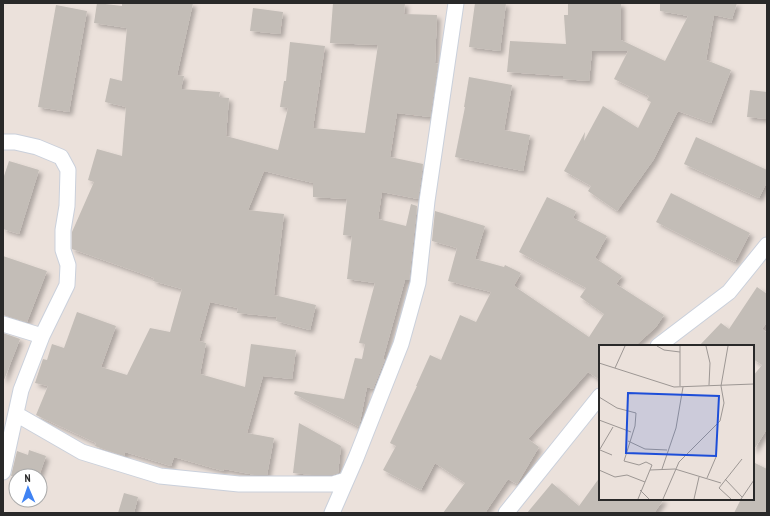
<svg xmlns="http://www.w3.org/2000/svg" width="770" height="516" font-family="'PT Sans Narrow',sans-serif">
<defs>
<filter id="shadow"><feDropShadow dx="3.5" dy="3.5" stdDeviation="2" flood-color="#0004"/></filter>
</defs>
<rect width="100%" height="100%" fill="#ebe1db"/>
<path fill="#c3bdb7" filter="url(#shadow)" d="M 97,3 L 122,6 L 122,3 L 193,3 L 177,75 L 184,76 L 181,89 L 220,92 L 219,97 L 229,98 L 226,136 L 278,150 L 288,108 L 280,107 L 284,81 L 286,81 L 290,42 L 325,46 L 313,128 L 365,133 L 378,45 L 330,43 L 333,3 L 405,3 L 404,14 L 437,15 L 435,63 L 438,64 L 430,117 L 397,113 L 390,157 L 423,164 L 418,199 L 382,192 L 378,219 L 406,226 L 411,204 L 417,206 L 409,280 L 405,280 L 383,359 L 385,359 L 373,389 L 367,387 L 359,427 L 294,394 L 295,391 L 344,399 L 355,358 L 362,359 L 365,344 L 359,343 L 375,283 L 347,279 L 352,236 L 343,235 L 347,199 L 313,197 L 313,183 L 264,171 L 248,210 L 284,214 L 274,295 L 316,305 L 310,330 L 276,321 L 277,317 L 237,313 L 238,308 L 210,302 L 199,341 L 206,343 L 200,374 L 245,387 L 251,344 L 296,350 L 292,379 L 263,376 L 247,433 L 274,438 L 267,475 L 255,475 L 224,469 L 223,471 L 174,457 L 171,466 L 125,452 L 124,456 L 95,446 L 96,443 L 36,415 L 48,386 L 35,383 L 43,359 L 47,360 L 52,344 L 64,348 L 77,312 L 116,326 L 101,367 L 127,375 L 150,328 L 170,332 L 182,289 L 153,281 L 154,278 L 72,249 L 72,232 L 94,182 L 88,180 L 97,149 L 122,156 L 126,107 L 105,102 L 110,78 L 122,81 L 127,28 L 94,23 Z
M 475,3 L 506,3 L 500,51 L 469,47 Z
M 568,3 L 621,3 L 621,40 L 665,61 L 688,16 L 660,11 L 660,3 L 737,3 L 732,19 L 714,15 L 706,60 L 731,70 L 711,123 L 678,111 L 654,159 L 617,211 L 588,191 L 591,186 L 564,171 L 585,132 L 584,141 L 603,106 L 638,128 L 651,102 L 647,100 L 649,96 L 614,79 L 628,51 L 592,51 L 589,81 L 563,79 L 563,76 L 507,72 L 510,41 L 566,44 L 564,15 L 568,15 Z
M 56,5 L 87,11 L 69,112 L 38,107 Z
M 253,8 L 283,12 L 280,34 L 250,31 Z
M 469,77 L 512,85 L 504,130 L 530,135 L 523,171 L 455,157 L 465,107 L 464,107 Z
M 750,90 L 767,92 L 767,119 L 747,117 Z
M 696,137 L 767,170 L 767,182 L 759,198 L 684,164 Z
M 9,161 L 39,170 L 19,234 L 3,229 L 3,179 Z
M 671,193 L 750,233 L 735,262 L 656,222 Z
M 547,197 L 576,211 L 573,218 L 607,236 L 595,258 L 622,276 L 616,284 L 664,315 L 656,327 L 635,346 L 600,346 L 600,380 L 588,372 L 528,439 L 539,447 L 517,484 L 508,479 L 485,513 L 443,513 L 465,483 L 435,463 L 421,490 L 383,470 L 396,446 L 390,443 L 417,386 L 416,386 L 430,355 L 441,360 L 460,315 L 476,322 L 491,292 L 448,281 L 457,248 L 432,241 L 435,211 L 485,226 L 475,259 L 504,267 L 505,265 L 521,273 L 514,286 L 589,337 L 604,314 L 580,297 L 586,288 L 519,252 Z
M 3,256 L 47,271 L 27,322 L 3,315 Z
M 757,287 L 767,294 L 767,322 L 762,329 L 767,333 L 767,429 L 753,451 L 753,376 L 762,365 L 753,359 L 753,346 L 699,346 L 721,323 L 729,329 Z
M 3,333 L 20,339 L 4,380 L 3,379 Z
M 299,423 L 341,446 L 338,473 L 332,475 L 313,475 L 293,473 Z
M 29,450 L 46,456 L 39,476 L 11,476 L 17,451 L 28,455 Z
M 753,462 L 767,469 L 767,513 L 734,513 L 741,499 L 753,499 Z
M 600,477 L 600,499 L 664,499 L 654,513 L 527,513 L 552,483 L 579,506 Z
M 124,493 L 138,497 L 134,513 L 118,513 Z"/>
<g fill="none" stroke-linecap="round" stroke-linejoin="round">
<defs>
<path id="minor" d="M 3,142 L 15,142 L 37,147 L 61,157 L 68,170 L 67,206 L 63,230 L 63,250 L 68,265 L 67,285 L 42,336 L 21,390 L 3,472
M 3,324 L 42,336
M 658,346 L 729,292 L 767,245
M 16,414 L 82,452 L 160,476 L 239,484 L 333,484 L 346,480
M 332,513 L 356,458 L 401,344 L 418,283 L 427,201 L 456,3
M 506,513 L 600,396"/>
</defs>
<use href="#minor" stroke="#cad0db" stroke-width="17"/>
<use href="#minor" stroke="#fff" stroke-width="15"/>
</g>
<g transform="translate(599 345)">
<rect width="155" height="155" fill="#ebe1db"/>
<path fill="none" stroke="#9d9794" stroke-width="1" d="M 58,1 L 65,5 L 81,7M 107,1 L 111,18 L 110,40M 0,18 L 75,42 L 155,39M 16,23 L 26,1M 81,41 L 81,1M 0,52 L 18,63 L 37,68 L 36,81 L 25,116 L 40,120 L 47,117 L 53,120 L 39,154M 0,75 L 32,87M 29,96 L 46,104 L 68,105M 1,104 L 14,82M 1,105 L 13,110M 63,124 L 77,83 L 84,42M 0,125 L 16,132 L 28,130 L 46,137M 51,125 L 76,124 L 122,138M 108,133 L 117,112M 126,134 L 143,152M 41,145 L 50,154M 64,154 L 80,117 L 121,76 L 125,58 L 122,41 L 129,1M 95,154 L 100,132M 132,154 L 120,143 L 143,114M 142,154 L 155,135"/>
<path fill="#1d4ed8" fill-opacity="0.15" stroke="#1d4ed8" stroke-width="2" d="M 29,48 L 120,51 L 117,111 L 27,108 Z"/>
<rect width="155" height="155" fill="none" stroke="#292929" stroke-width="2"/>
</g>
<rect width="770" height="516" fill="none" stroke="#292929" stroke-width="8"/>
<g transform="translate(28 488) rotate(358)"><circle r="19" fill="#ffffff" stroke="#a9a9a9"/>
<path d="M0-3L7 15L0 10L-7 15Z" fill="#4083f3"/>
<text y="-6" font-size="11" font-weight="bold" text-anchor="middle" fill="#292929">N</text>
</g>
</svg>
